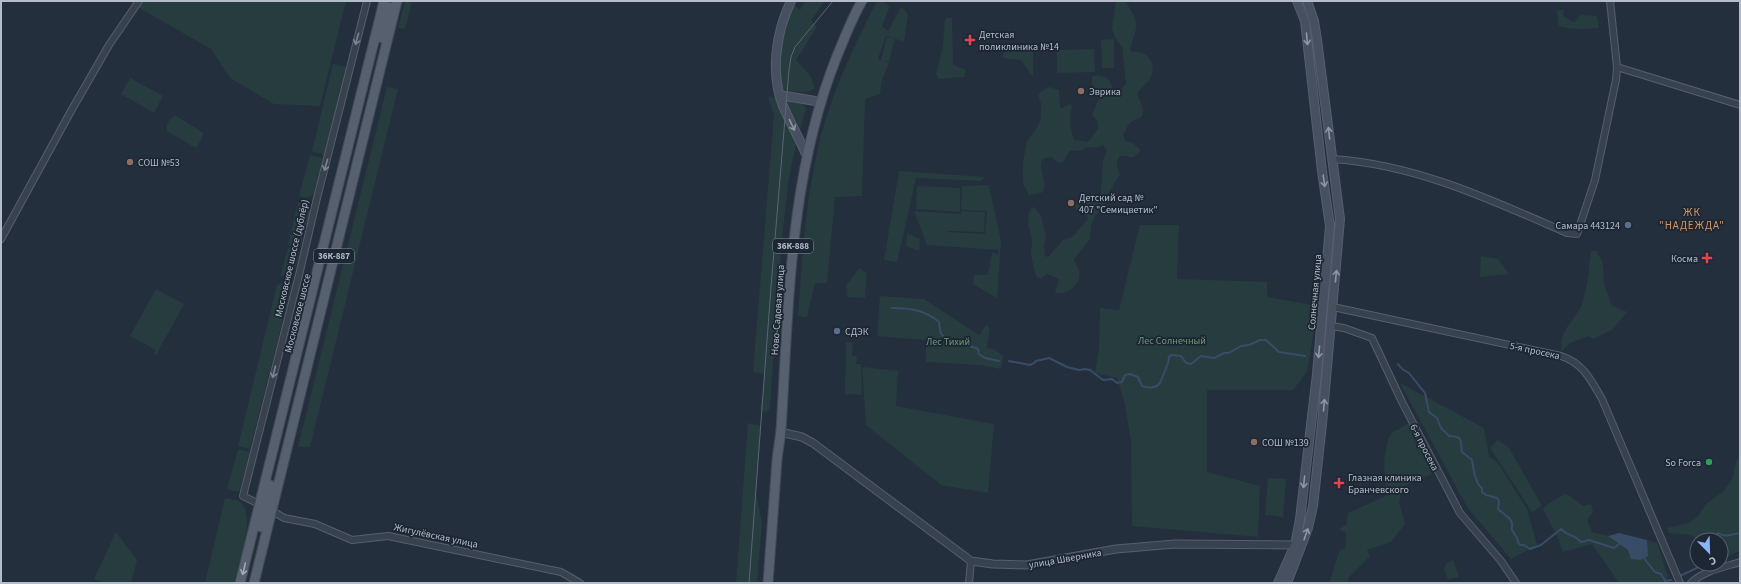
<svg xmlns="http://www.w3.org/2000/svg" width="1741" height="584" font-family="'Source Sans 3',sans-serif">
<rect width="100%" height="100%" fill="#242f3e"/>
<path fill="#263c3f" d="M 139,1 L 346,1 L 320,106 L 274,104 L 230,78 L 211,49 L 136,6 Z
M 405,1 L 412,1 L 405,29 L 398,28 Z
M 805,1 L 825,1 L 811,20 L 817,27 L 796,60 C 804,69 814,76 814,89 C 803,95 791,90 779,89 L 777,56 L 790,2 L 800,10 Z
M 877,1 L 881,1 L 890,6 L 882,26 L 888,31 L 901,7 L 908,14 L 904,41 C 898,41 893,36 886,36 L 878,59 L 889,63 L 882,80 L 880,94 L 865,99 L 862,196 L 835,197 L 827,283 L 815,283 L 807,317 L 798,316 C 802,261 805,206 817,153 C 828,100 852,50 877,1 Z
M 1116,1 L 1125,1 C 1141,25 1137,25 1130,49 L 1132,52 C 1147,50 1157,63 1151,77 C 1148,82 1142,87 1138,92 C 1137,99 1143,104 1143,111 C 1144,120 1134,118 1130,123 C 1127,126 1125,131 1123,135 L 1125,141 L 1133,143 L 1141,150 C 1130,163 1133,155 1120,156 L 1118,159 L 1117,167 L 1120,174 L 1106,198 L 1103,208 L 1095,216 L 1091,224 L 1090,239 L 1074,259 C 1075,264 1078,266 1079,271 C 1082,283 1067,298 1055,292 L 1059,279 L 1047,274 L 1042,278 L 1038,278 L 1036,276 C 1034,269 1032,261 1031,254 C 1030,250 1033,245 1032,241 C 1030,229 1024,219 1032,207 L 1035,208 L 1041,216 L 1046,236 L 1044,246 L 1045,256 L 1048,257 L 1063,240 L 1072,237 L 1088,219 L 1087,216 L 1077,211 L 1073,205 L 1082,200 L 1092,202 L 1098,199 L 1101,192 L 1103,161 L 1107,150 L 1103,145 L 1096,148 L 1086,147 L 1083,150 L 1070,151 L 1066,156 L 1064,162 C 1058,164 1056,161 1052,157 C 1028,156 1053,186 1041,193 C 1038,194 1032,194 1029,195 L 1023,183 L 1023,162 L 1027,141 L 1037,128 L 1041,118 L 1041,104 L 1038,94 L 1049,87 L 1059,90 L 1060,107 L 1063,108 L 1069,104 L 1072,105 C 1070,115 1069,131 1075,140 L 1088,142 L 1098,129 L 1098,122 L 1092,115 L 1100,96 L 1092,84 L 1092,77 C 1098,74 1107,76 1110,82 C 1113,86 1111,89 1117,93 L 1120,91 L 1126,83 L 1122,47 L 1116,39 L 1112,29 Z
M 1557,10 L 1564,10 L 1563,16 L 1573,22 L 1576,21 L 1580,15 L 1597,16 L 1599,28 C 1585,29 1573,30 1559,26 L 1558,23 Z
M 947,18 L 952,18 L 953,65 L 966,70 L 964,77 L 939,79 L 936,74 L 943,46 L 945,20 Z
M 887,37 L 895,38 L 889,62 L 881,60 Z
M 1114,39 L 1114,68 L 1102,68 L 1101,40 Z
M 1004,45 L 1033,47 L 1033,77 L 1021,60 L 1003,58 Z
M 1094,49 L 1095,72 L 1057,73 L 1057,50 Z
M 333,64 L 346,67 L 324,155 L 312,151 Z
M 130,78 L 163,96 L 154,113 L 121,94 Z
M 387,87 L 398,89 L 310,447 L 298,447 Z
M 768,97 L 802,102 L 806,108 C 799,134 792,159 788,185 C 779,259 775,334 770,408 L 766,412 L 760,410 L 765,374 L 753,372 L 774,115 Z
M 176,116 L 204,133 L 197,147 L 194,147 L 167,131 C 165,125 170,117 176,116 Z
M 310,155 L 323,158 L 313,195 L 306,198 L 299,196 Z
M 899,171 L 986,177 L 980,181 L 916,178 L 897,262 L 884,260 Z
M 989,185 L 1001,241 L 997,298 L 973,284 L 974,275 L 988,275 L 992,253 L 999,254 L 998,250 L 927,245 L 914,211 L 961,214 L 961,211 L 985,212 L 984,232 L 947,231 L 947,232 L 985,234 L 987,211 L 961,210 L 962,186 Z
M 917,186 L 960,188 L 960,212 L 916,209 Z
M 298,202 L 306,205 L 310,211 L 300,248 L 288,245 Z
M 1140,225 L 1179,225 L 1177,279 L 1267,282 L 1267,297 L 1318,306 L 1307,372 L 1293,390 L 1207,390 L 1207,472 L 1260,486 L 1258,537 L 1132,526 L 1131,441 L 1125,404 L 1117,378 L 1095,373 L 1099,348 L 1100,308 L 1119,310 Z
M 907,233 L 920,239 L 919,251 L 906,246 Z
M 288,248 L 299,251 L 295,269 L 280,277 Z
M 1591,251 L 1596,251 C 1607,266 1602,272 1605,287 C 1607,293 1610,299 1611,305 L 1627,312 L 1612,330 L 1593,339 L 1589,336 L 1570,343 L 1562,351 C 1558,329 1575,322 1582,304 C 1588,286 1589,269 1591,251 Z
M 1481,256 L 1498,259 L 1509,274 L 1480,277 Z
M 859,268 L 867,273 L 865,298 L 847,297 L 846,286 Z
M 289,281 L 292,284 L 250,449 L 238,446 L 277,285 Z
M 156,289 L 184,304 L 156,355 L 154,354 L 156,350 L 130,336 Z
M 880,296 L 924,299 L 979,335 L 986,325 L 990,328 L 987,348 L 994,349 L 1003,356 L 1001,369 L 980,365 L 926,362 L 926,340 L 877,336 Z
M 846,342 L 853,343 L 852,355 L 857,356 L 856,364 L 861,364 L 862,395 L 845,394 Z
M 862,367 L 898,371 L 896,406 L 994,424 L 988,493 L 941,485 L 866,425 Z
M 1400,383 L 1484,428 L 1489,457 L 1498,463 L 1527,509 L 1537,545 L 1511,559 L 1467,507 Z
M 748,423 L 761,426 L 756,493 L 762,523 L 757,583 L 736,583 Z
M 1410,423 L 1436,472 L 1403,487 L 1399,502 L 1405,524 L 1391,542 L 1367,550 L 1370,556 L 1348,578 L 1348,583 L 1329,583 L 1340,550 L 1345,549 L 1346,533 L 1339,529 L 1346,525 L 1348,513 L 1388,495 C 1383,471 1382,456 1391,433 Z
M 1498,440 L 1509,448 L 1542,506 L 1532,512 L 1490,448 Z
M 238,449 L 250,452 L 239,492 L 227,489 Z
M 1740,456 L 1740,551 L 1721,559 L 1721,540 L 1697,540 L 1691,535 L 1669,533 L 1667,528 L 1689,523 L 1698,516 L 1706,504 L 1724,491 L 1733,477 L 1736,462 Z
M 1268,478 L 1286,479 L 1283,517 L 1265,515 Z
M 1565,494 L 1570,496 L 1583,506 L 1591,504 L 1593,512 L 1587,520 L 1592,532 L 1608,536 L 1628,550 L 1647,556 L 1647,540 L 1657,543 L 1668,576 L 1666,583 L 1619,583 L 1592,544 L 1563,552 L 1558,538 L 1543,509 L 1548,504 Z
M 225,498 C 230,499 237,500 240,502 C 257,514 238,566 234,583 L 205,583 Z
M 116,532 L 137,560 L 131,583 L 105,583 L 94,579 Z
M 1453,560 L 1459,577 L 1448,580 L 1444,568 L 1447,563 Z"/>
<path fill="#394c67" d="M 1619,533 L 1647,540 L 1648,556 L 1641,560 L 1631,559 L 1628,550 L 1608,536 Z"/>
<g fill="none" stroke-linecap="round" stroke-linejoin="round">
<path stroke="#394c67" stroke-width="2" d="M 892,308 C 910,308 925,310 939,322 C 940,326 939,331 942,335 C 948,342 969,345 978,349 L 979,354 L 985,358 L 999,361
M 1009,361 L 1030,365 L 1034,363 L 1036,361 L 1049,358 L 1067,367 L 1079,370 L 1085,369 L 1090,370 L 1103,380 L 1112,379 L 1117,383 L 1122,382 L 1125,375 L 1130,374 L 1138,377 L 1142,386 C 1148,388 1155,389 1160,383 L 1168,363 L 1169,357 L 1171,355 L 1181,356 L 1186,363 L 1191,364 L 1201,356 L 1214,358 L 1224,353 L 1229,353 L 1241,346 L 1249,345 L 1260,340 L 1266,340 L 1279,352 L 1305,356
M 1398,364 L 1402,369 L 1409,373 L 1425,393 L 1429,412 L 1437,418 L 1441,428 L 1449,436 C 1464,436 1460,441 1462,452 L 1472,460 C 1473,467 1475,484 1482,488 L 1482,492 L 1486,495 L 1497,498 L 1499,501 L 1498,509 L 1510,519 L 1512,523 L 1512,530 L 1517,538 L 1518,542 L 1520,545 L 1524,545 L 1530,549 L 1541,545 L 1561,529 C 1570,538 1575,534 1581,542 L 1589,540 L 1614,548 L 1620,543
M 1718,540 L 1713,537 L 1718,533 C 1725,538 1732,534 1740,533
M 1721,551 L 1721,552
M 1643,557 L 1655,572 L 1661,574 L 1665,581 L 1671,580
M 1680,576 L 1705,564"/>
<defs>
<path id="minor" d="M 1617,67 L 1740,105
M 1332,159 C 1415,164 1492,200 1567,233 L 1577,234 L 1595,180 L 1616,80 L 1617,67 L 1610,1
M 1,239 L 71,111 L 109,45 L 139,1
M 1333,307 L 1561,356 C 1583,363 1591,380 1602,399 L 1680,583
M 1331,326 L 1344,328 L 1372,338 L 1402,402 L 1460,513 L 1501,561 L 1516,583
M 259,504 L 243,496 L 300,271 L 316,202 L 367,1
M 271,510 L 284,518 L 315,524 L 352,540 L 388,536 L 561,572 L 580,583
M 969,583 L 971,561
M 1691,583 C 1703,571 1724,567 1740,562"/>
<path id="tertiary" d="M 780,432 L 802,437 L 813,443 L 971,561 L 993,564 L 1027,565 L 1116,549 L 1175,544 L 1295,545"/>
<path id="secondary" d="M 791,1 C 776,32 770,73 783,106 C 790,122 799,138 806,154
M 780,95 L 821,102
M 1278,583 L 1295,545 L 1300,519 L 1317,374 L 1330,226 L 1322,171 L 1305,21 L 1297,1
M 1287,583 L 1308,528 L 1313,506 L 1322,424 L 1340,219 L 1317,40 L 1314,21 L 1307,1"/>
<path id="primary" d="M 382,38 L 389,7
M 261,527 L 270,485
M 240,583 L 384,1
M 254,583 L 397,1
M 768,583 C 771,542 774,501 777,460 C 778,450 780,440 781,430 C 789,303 789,176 837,56 C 845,37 852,18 862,1"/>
</defs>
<use href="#minor" stroke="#565f6c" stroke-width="8"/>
<use href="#tertiary" stroke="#565f6c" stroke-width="9"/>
<use href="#secondary" stroke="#565f6c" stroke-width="10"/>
<use href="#primary" stroke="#414a57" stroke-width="11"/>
<use href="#minor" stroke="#38414e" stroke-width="6"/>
<use href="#tertiary" stroke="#38414e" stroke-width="7"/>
<use href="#secondary" stroke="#465061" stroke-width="8"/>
<use href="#primary" stroke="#56606e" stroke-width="9"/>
<path stroke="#5a6575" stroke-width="1" d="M 749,583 L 771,287 L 789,70 L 791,57 L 795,47 L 833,1"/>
</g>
<defs><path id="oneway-shaft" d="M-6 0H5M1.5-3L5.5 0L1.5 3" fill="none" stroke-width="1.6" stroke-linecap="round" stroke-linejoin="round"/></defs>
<g stroke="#7c8592">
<use href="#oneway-shaft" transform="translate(357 39) rotate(105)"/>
<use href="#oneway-shaft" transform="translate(326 165) rotate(105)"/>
<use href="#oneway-shaft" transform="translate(274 372) rotate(104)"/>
</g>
<g stroke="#8e96a5">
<use href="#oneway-shaft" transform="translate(1307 39) rotate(85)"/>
<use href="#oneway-shaft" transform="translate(792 125) rotate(65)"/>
<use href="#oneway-shaft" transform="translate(1329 133) rotate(-96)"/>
<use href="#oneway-shaft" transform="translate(1324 181) rotate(82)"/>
<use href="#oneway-shaft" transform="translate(1336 276) rotate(-84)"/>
<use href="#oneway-shaft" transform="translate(1319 352) rotate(95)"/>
<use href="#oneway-shaft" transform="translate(1324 405) rotate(-85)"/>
<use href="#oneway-shaft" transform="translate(1304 482) rotate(96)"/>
<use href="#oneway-shaft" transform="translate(1306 534) rotate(-71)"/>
</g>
<use stroke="#a1aab7" href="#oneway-shaft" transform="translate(244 569) rotate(103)"/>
<g fill="#e0444e" stroke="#1d2633" stroke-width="1.5">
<path d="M968 34h4v4h4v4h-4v4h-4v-4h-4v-4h4z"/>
<path d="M1705 252h4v4h4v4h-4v4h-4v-4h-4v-4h4z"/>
<path d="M1337 477h4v4h4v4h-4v4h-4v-4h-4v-4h4z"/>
</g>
<g fill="#8d6e63" stroke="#1d2633" stroke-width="1.5">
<circle cx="1081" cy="91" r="4"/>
<circle cx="130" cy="162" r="4"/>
<circle cx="1071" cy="203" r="4"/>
<circle cx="1254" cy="442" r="4"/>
</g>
<g fill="#5c6f8a" stroke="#1d2633" stroke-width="1.5">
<circle cx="1628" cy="225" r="4"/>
<circle cx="837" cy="331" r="4"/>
</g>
<circle fill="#2e9e5b" stroke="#1d2633" stroke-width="1.5" cx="1709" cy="462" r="4"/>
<g text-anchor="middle" stroke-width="3.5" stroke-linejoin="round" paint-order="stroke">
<g fill="#1d2633" stroke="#878f9c" stroke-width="1">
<rect x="773" y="239" width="40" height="14" rx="3"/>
<rect x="314" y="249" width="40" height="14" rx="3"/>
</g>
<g font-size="9" font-weight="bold" fill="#b4bcc9">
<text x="793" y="249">36К-888</text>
<text x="334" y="259">36К-887</text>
</g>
<g font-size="10" fill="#b4bcc9" stroke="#1d2633" text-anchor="start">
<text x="979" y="38">Детская<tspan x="979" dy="12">поликлиника №14</tspan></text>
<text x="1089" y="95">Эврика</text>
<text x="138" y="166">СОШ №53</text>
<text x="1079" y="201">Детский сад №<tspan x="1079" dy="12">407 "Семицветик"</tspan></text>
<text x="1620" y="229" text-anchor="end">Самара 443124</text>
<text x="1698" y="262" text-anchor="end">Косма</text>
<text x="845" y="335">СДЭК</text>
<text x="1262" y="446">СОШ №139</text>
<text x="1701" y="466" text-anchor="end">So Forca</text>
<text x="1348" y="481">Глазная клиника<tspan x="1348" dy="12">Бранчевского</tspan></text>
</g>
<g font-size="10" fill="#b4bcc9" stroke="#1d2633">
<text transform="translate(291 258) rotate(-77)" y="4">Московское шоссе (дублёр)</text>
<text transform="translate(1314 292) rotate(-85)" y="4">Солнечная улица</text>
<text transform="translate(777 310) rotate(-86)" y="4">Ново-Садовая улица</text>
<text transform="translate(297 313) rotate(-76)" y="4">Московское шоссе</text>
<text transform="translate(1535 350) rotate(12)" y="4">5-я просека</text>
<text transform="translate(1425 447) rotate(63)" y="4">6-я просека</text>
<text transform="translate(436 535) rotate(12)" y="4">Жигулёвская улица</text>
<text transform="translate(1065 558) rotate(-10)" y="4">улица Шверника</text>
</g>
<g font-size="10" fill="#6b9a76" stroke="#1d2633">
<text x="1172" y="344">Лес Солнечный</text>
<text x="948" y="345">Лес Тихий</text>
</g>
<g font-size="11" letter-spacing="1" fill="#d59563" stroke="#1d2633">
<text x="1692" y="216">ЖК<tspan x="1692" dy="13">"НАДЕЖДА"</tspan></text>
</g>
</g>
<rect width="1741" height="584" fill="none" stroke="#b4bcc9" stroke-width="4"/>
<g transform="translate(1709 552) rotate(157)"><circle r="19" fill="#1d2633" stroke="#59626f"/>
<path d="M0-3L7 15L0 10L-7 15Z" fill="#8ab4f8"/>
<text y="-6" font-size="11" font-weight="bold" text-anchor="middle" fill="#b4bcc9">С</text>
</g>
</svg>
